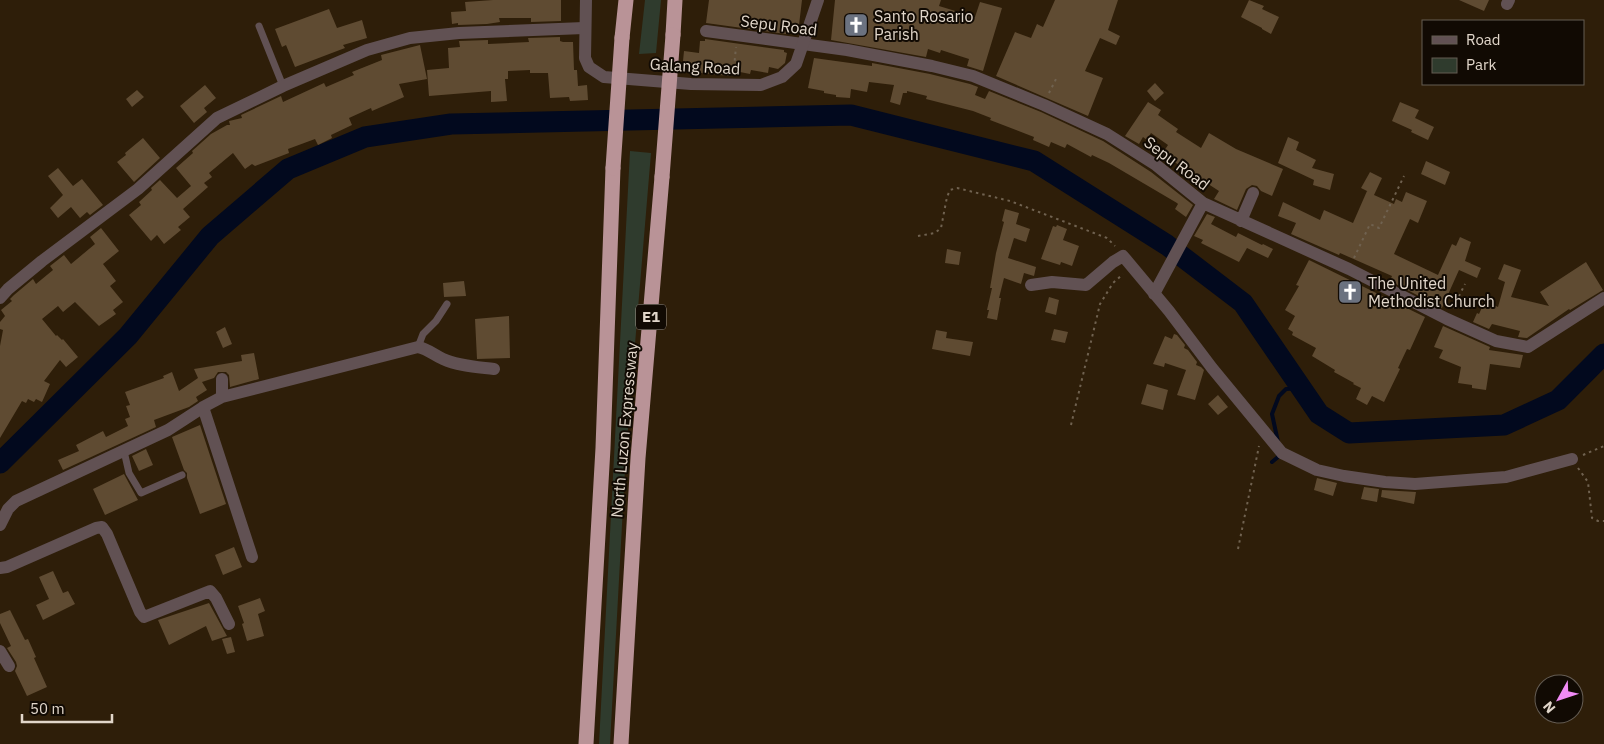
<svg xmlns="http://www.w3.org/2000/svg" width="1604" height="744" font-family="'IBM Plex Sans',sans-serif">
<rect width="100%" height="100%" fill="#2e1e09"/>
<path fill="#2f3b2d" d="M 645,0 L 661,0 L 656,53 L 639,54 Z
M 630,151 L 651,153 L 626,452 L 610,744 L 599,744 Z"/>
<g fill="none" stroke-linecap="round" stroke-linejoin="round">
<path stroke="#02091e" stroke-width="4" d="M 1278,442 L 1272,414 L 1279,396 L 1286,389 L 1301,388
M 1272,462 L 1278,457 L 1278,454"/>
<path stroke="#02091e" stroke-width="21" d="M 0,463 L 128,336 L 210,236 L 288,169 L 365,137 L 451,124 L 851,115 L 1034,161 L 1167,245 L 1243,303 L 1319,414 L 1349,433 L 1504,425 L 1558,400 L 1604,354"/>
</g>
<path fill="#5f4b32" d="M 493,0 L 561,0 L 561,21 L 531,22 L 531,18 L 499,18 L 500,22 L 487,24 L 458,25 L 458,23 L 452,24 L 451,12 L 466,11 L 465,2 Z
M 709,0 L 802,0 L 799,25 L 787,23 L 786,34 L 706,23 Z
M 835,0 L 941,0 L 939,6 L 975,17 L 980,2 L 1002,8 L 983,71 L 967,66 L 969,59 L 941,50 L 940,53 L 928,49 L 926,57 L 831,40 Z
M 1055,0 L 1118,0 L 1108,30 L 1120,36 L 1116,45 L 1100,38 L 1085,71 L 1103,78 L 1088,116 L 996,76 L 1015,32 L 1031,38 L 1037,24 L 1043,27 Z
M 1249,0 L 1264,6 L 1262,9 L 1279,17 L 1271,34 L 1262,29 L 1262,28 L 1241,17 Z
M 1459,0 L 1489,0 L 1484,11 Z
M 329,9 L 337,28 L 362,20 L 367,38 L 343,45 L 345,48 L 295,67 L 286,45 L 282,47 L 275,29 Z
M 560,37 L 560,41 L 563,42 L 573,42 L 574,70 L 577,70 L 578,86 L 587,85 L 588,100 L 570,101 L 569,97 L 550,98 L 548,73 L 530,73 L 530,70 L 508,71 L 508,79 L 505,79 L 507,101 L 491,102 L 491,91 L 429,96 L 427,70 L 449,68 L 448,48 L 460,47 L 459,41 L 488,40 L 488,44 L 529,42 L 528,38 Z
M 705,39 L 784,50 L 784,52 L 787,53 L 785,63 L 778,69 L 769,67 L 768,73 L 751,70 L 750,74 L 730,70 L 729,76 L 682,71 L 684,51 L 699,53 L 700,41 L 705,41 Z
M 420,45 L 427,79 L 399,84 L 404,97 L 372,111 L 371,108 L 349,118 L 352,125 L 331,135 L 332,138 L 318,145 L 315,139 L 288,149 L 289,153 L 255,166 L 252,164 L 245,169 L 233,153 L 209,173 L 212,177 L 204,183 L 208,187 L 183,209 L 190,217 L 178,227 L 181,230 L 164,244 L 157,235 L 151,241 L 129,215 L 141,205 L 139,202 L 152,190 L 151,188 L 160,180 L 177,198 L 191,186 L 176,168 L 193,153 L 192,151 L 211,134 L 227,125 L 230,125 L 229,121 L 242,118 L 241,115 L 281,96 L 283,102 L 324,83 L 326,87 L 354,75 L 352,72 L 382,60 L 381,55 Z
M 814,58 L 872,66 L 872,63 L 930,74 L 970,84 L 978,87 L 975,95 L 985,99 L 989,91 L 1041,112 L 1103,141 L 1151,172 L 1193,205 L 1186,217 L 1175,209 L 1178,204 L 1177,203 L 1109,163 L 1092,155 L 1091,157 L 1067,144 L 1065,148 L 1051,142 L 1049,147 L 1033,140 L 1034,137 L 990,120 L 991,118 L 973,111 L 926,99 L 927,96 L 907,91 L 907,93 L 903,93 L 900,105 L 890,102 L 894,85 L 869,82 L 867,92 L 851,89 L 850,98 L 836,97 L 836,95 L 824,93 L 824,91 L 808,88 Z
M 1155,83 L 1164,93 L 1155,101 L 1147,91 Z
M 205,85 L 216,98 L 204,108 L 207,112 L 194,123 L 180,106 Z
M 137,90 L 144,97 L 132,107 L 126,99 Z
M 1148,102 L 1161,110 L 1158,115 L 1178,129 L 1176,132 L 1201,148 L 1209,133 L 1236,149 L 1283,169 L 1272,196 L 1261,191 L 1257,186 L 1252,185 L 1246,189 L 1237,210 L 1214,199 L 1219,191 L 1162,154 L 1168,145 L 1151,133 L 1147,140 L 1143,137 L 1139,144 L 1125,136 Z
M 1400,102 L 1419,110 L 1415,118 L 1434,127 L 1428,140 L 1411,132 L 1412,130 L 1392,121 Z
M 1288,137 L 1299,142 L 1296,150 L 1316,160 L 1312,168 L 1334,174 L 1330,190 L 1313,185 L 1314,180 L 1278,163 Z
M 143,138 L 160,158 L 134,182 L 117,162 L 126,155 L 125,153 Z
M 1426,161 L 1450,172 L 1445,185 L 1421,174 Z
M 58,168 L 73,186 L 82,179 L 103,205 L 90,215 L 87,212 L 80,218 L 71,207 L 58,218 L 50,208 L 63,195 L 48,176 Z
M 1370,172 L 1382,178 L 1374,195 L 1394,204 L 1396,199 L 1402,202 L 1406,192 L 1427,201 L 1418,223 L 1410,219 L 1394,254 L 1438,275 L 1452,244 L 1456,246 L 1460,237 L 1471,242 L 1465,261 L 1481,268 L 1477,278 L 1459,270 L 1442,308 L 1390,281 L 1392,276 L 1340,253 L 1339,255 L 1291,234 L 1296,223 L 1278,216 L 1283,202 L 1320,220 L 1324,210 L 1353,223 L 1367,191 L 1373,194 L 1361,188 Z
M 1005,209 L 1019,213 L 1016,224 L 1030,229 L 1026,242 L 1014,238 L 1008,258 L 1036,267 L 1034,276 L 1024,273 L 1021,284 L 1004,278 L 999,298 L 1001,298 L 997,320 L 987,318 L 989,310 L 987,310 L 992,288 L 990,288 L 996,253 L 1004,222 L 1002,221 Z
M 1207,214 L 1215,217 L 1211,224 L 1236,237 L 1238,233 L 1262,245 L 1263,244 L 1273,249 L 1268,258 L 1247,248 L 1239,262 L 1201,243 L 1203,240 L 1194,236 Z
M 1057,225 L 1067,229 L 1063,240 L 1079,246 L 1072,266 L 1061,262 L 1060,265 L 1041,259 L 1053,226 L 1056,227 Z
M 101,228 L 119,251 L 103,264 L 116,281 L 110,286 L 123,302 L 113,310 L 116,314 L 99,326 L 75,302 L 63,312 L 58,306 L 42,319 L 56,336 L 57,335 L 62,340 L 63,339 L 78,357 L 66,367 L 60,360 L 44,381 L 50,384 L 42,402 L 36,399 L 34,402 L 28,399 L 26,403 L 22,401 L 0,438 L 0,346 L 3,330 L 0,329 L 0,322 L 5,316 L 1,310 L 12,301 L 10,299 L 14,295 L 33,279 L 36,284 L 53,270 L 50,266 L 64,255 L 71,264 L 95,244 L 90,237 Z
M 947,249 L 961,252 L 959,265 L 945,263 Z
M 1309,260 L 1425,317 L 1410,350 L 1407,349 L 1398,368 L 1400,369 L 1384,402 L 1372,396 L 1367,405 L 1356,399 L 1361,388 L 1353,384 L 1354,383 L 1334,372 L 1335,370 L 1312,356 L 1316,348 L 1292,335 L 1293,332 L 1288,329 L 1295,316 L 1285,310 L 1299,286 L 1296,285 Z
M 1586,262 L 1603,290 L 1570,310 L 1569,309 L 1527,338 L 1518,337 L 1520,331 L 1492,324 L 1489,329 L 1473,322 L 1477,313 L 1479,314 L 1485,301 L 1498,307 L 1505,282 L 1498,279 L 1504,264 L 1521,270 L 1511,297 L 1549,306 L 1540,292 Z
M 464,281 L 466,296 L 444,297 L 443,283 Z
M 1049,297 L 1059,300 L 1056,315 L 1045,312 Z
M 509,316 L 510,358 L 477,359 L 475,319 Z
M 1443,326 L 1490,347 L 1489,350 L 1523,355 L 1520,368 L 1490,364 L 1486,390 L 1472,388 L 1472,385 L 1458,383 L 1461,367 L 1439,358 L 1443,350 L 1434,347 Z
M 225,327 L 232,344 L 223,348 L 216,332 Z
M 1054,329 L 1068,332 L 1065,343 L 1051,340 Z
M 936,330 L 947,332 L 946,338 L 973,342 L 970,356 L 932,349 Z
M 1174,334 L 1177,335 L 1185,345 L 1184,348 L 1188,350 L 1197,362 L 1196,365 L 1201,367 L 1204,370 L 1195,400 L 1177,395 L 1186,370 L 1165,363 L 1164,367 L 1153,364 L 1165,336 L 1172,339 Z
M 254,353 L 259,379 L 230,387 L 229,375 L 226,372 L 218,372 L 214,378 L 202,382 L 207,390 L 196,397 L 198,401 L 189,407 L 154,420 L 156,427 L 63,470 L 58,460 L 79,451 L 76,445 L 103,431 L 106,437 L 128,426 L 125,419 L 130,417 L 126,406 L 130,405 L 125,392 L 164,378 L 163,376 L 172,372 L 179,391 L 198,378 L 194,369 L 242,361 L 241,355 Z
M 1147,384 L 1168,390 L 1163,410 L 1141,404 Z
M 1218,395 L 1228,407 L 1218,415 L 1208,404 Z
M 200,425 L 226,504 L 200,514 L 187,478 L 187,473 L 184,470 L 172,437 Z
M 146,449 L 153,465 L 139,471 L 132,456 Z
M 124,474 L 138,500 L 105,515 L 93,489 Z
M 1317,478 L 1337,483 L 1333,496 L 1314,490 Z
M 1364,487 L 1379,489 L 1377,502 L 1361,499 Z
M 1382,490 L 1416,492 L 1414,504 L 1381,497 Z
M 234,547 L 242,567 L 223,575 L 215,555 Z
M 53,571 L 63,593 L 68,591 L 75,604 L 43,620 L 36,605 L 49,599 L 39,577 Z
M 260,598 L 265,611 L 258,614 L 264,636 L 247,641 L 242,624 L 244,623 L 238,606 Z
M 209,603 L 227,636 L 212,641 L 206,626 L 169,645 L 158,620 Z
M 10,610 L 25,640 L 28,639 L 36,657 L 34,658 L 47,687 L 27,696 L 15,671 L 17,666 L 16,662 L 7,648 L 11,646 L 0,623 L 0,614 Z
M 231,637 L 235,652 L 227,654 L 222,639 Z"/>
<g fill="none" stroke-linecap="round" stroke-linejoin="round">
<path stroke="#706250" stroke-width="2" stroke-dasharray="2.5 4" stroke-linecap="butt" d="M 734,67 L 736,47
M 1049,93 L 1057,77
M 918,236 L 935,233 L 941,228 L 947,197 L 950,190 L 957,188 L 1010,201 L 1107,238 L 1115,246
M 1354,258 L 1370,224 L 1379,228 L 1404,176
M 1453,308 L 1465,284
M 1071,425 L 1100,304 L 1113,283 L 1123,274
M 1583,455 L 1604,446
M 1578,468 L 1588,482 L 1592,518 L 1598,521 L 1604,521
M 1238,549 L 1259,446"/>
<path stroke="#615153" stroke-width="7" d="M 259,26 L 283,86
M 418,347 L 423,334 L 436,321 L 447,304
M 124,451 L 129,473 L 141,493 L 182,475"/>
<path stroke="#615153" stroke-width="12" d="M 1507,4 L 1509,0
M 706,31 L 847,50 L 932,66 L 973,76 L 1044,105 L 1107,134 L 1156,165 L 1203,203 L 1349,269 L 1447,319 L 1496,341 L 1528,347 L 1604,298
M 1241,221 L 1253,193
M 1031,285 L 1052,282 L 1086,285 L 1113,262 L 1123,256 L 1169,311 L 1212,368 L 1282,453 L 1317,470 L 1344,476 L 1385,482 L 1415,484 L 1506,477 L 1572,459
M 1154,294 L 1203,203
M 0,298 L 8,289 L 42,261 L 138,189 L 217,118 L 283,86 L 367,50 L 410,38 L 459,33 L 584,28
M 222,397 L 222,379
M 203,407 L 252,557
M 0,525 L 8,509 L 16,501 L 168,430 L 205,406 L 222,397 L 418,347 C 428,349 434,355 443,359 C 458,366 478,367 494,369
M 0,568 L 7,567 L 96,528 L 102,527 L 107,534 L 140,612 L 144,617 L 210,591 L 216,598 L 229,624
M 0,651 L 9,666"/>
<path stroke="#615153" stroke-width="12" d="M 586,0 L 585,58 L 589,67 L 604,77 L 691,84 L 761,85 L 782,77 L 796,64 L 818,0"/>
<path stroke="#b99397" stroke-width="15" d="M 673,35 L 675,0
M 622,38 L 626,0
M 586,744 L 603,448 L 613,168
M 621,744 L 638,458 L 662,177"/>
<path stroke="#b99397" stroke-width="15" d="M 613,168 L 622,38
M 662,177 L 673,35"/>
</g>
<defs>
<symbol id="church-square" viewBox="-11 -11 22 22"><rect x="-9" y="-9" width="18" height="18" rx="4" fill="#6b7280" stroke="#110a03"/><path d="M-1.2-6h2.4v3.5h3.3v2.4h-3.3V6h-2.4V-.1h-3.3v-2.4h3.3Z" fill="#fff"/></symbol>
</defs>
<g fill-rule="evenodd">
<use href="#church-square" x="842" y="11" width="28" height="28"/>
<use href="#church-square" x="1336" y="278" width="28" height="28"/>
</g>
<g text-anchor="middle" stroke-width="4" stroke-linejoin="round" paint-order="stroke">
<rect fill="#110a03" stroke="#a3998e" stroke-width="1" x="636" y="304.5" width="30" height="25" rx="4"/>
<g font-size="15" font-weight="bold" fill="#e1d6ca">
<text x="651" y="322">E1</text>
</g>
<g font-size="16" fill="#e1d6ca" stroke="#110a03" text-anchor="start">
<text x="874" y="22">Santo Rosario<tspan x="874" dy="18">Parish</tspan></text>
<text x="1368" y="289">The United<tspan x="1368" dy="18">Methodist Church</tspan></text>
</g>
<g font-size="16" fill="#e1d6ca" stroke="#110a03">
<text transform="translate(779 25) rotate(7)" y="6">Sepu Road</text>
<text transform="translate(695 66) rotate(3)" y="6">Galang Road</text>
<text transform="translate(1177 163) rotate(37)" y="6">Sepu Road</text>
<text transform="translate(624 430) rotate(-85)" y="6">North Luzon Expressway</text>
</g>
</g>
<rect x="1422" y="20" width="162" height="65" fill="#110a03" stroke="#645c53"/>
<rect x="1432" y="36" width="25" height="8" fill="#615153" stroke="#645c53"/>
<text x="1466" y="45" font-size="15" fill="#e1d6ca">Road</text>
<rect x="1432" y="58" width="25" height="15" fill="#2f3b2d" stroke="#645c53"/>
<text x="1466" y="70" font-size="15" fill="#e1d6ca">Park</text>
<g transform="translate(1559 699) rotate(230)"><circle r="24" fill="#110a03" stroke="#645c53"/>
<path d="M0-4L9 19L0 12L-9 19Z" fill="#f08bf5"/>
<text y="-8" font-size="14" font-weight="bold" text-anchor="middle" fill="#e1d6ca">N</text>
</g>
<path d="M22 714v8h90v-8" fill="none" stroke="#e1d6ca" stroke-width="2.5"/>
<text x="30" y="714" font-size="15" fill="#e1d6ca" stroke="#110a03" stroke-width="4" paint-order="stroke">50 m</text>
</svg>
